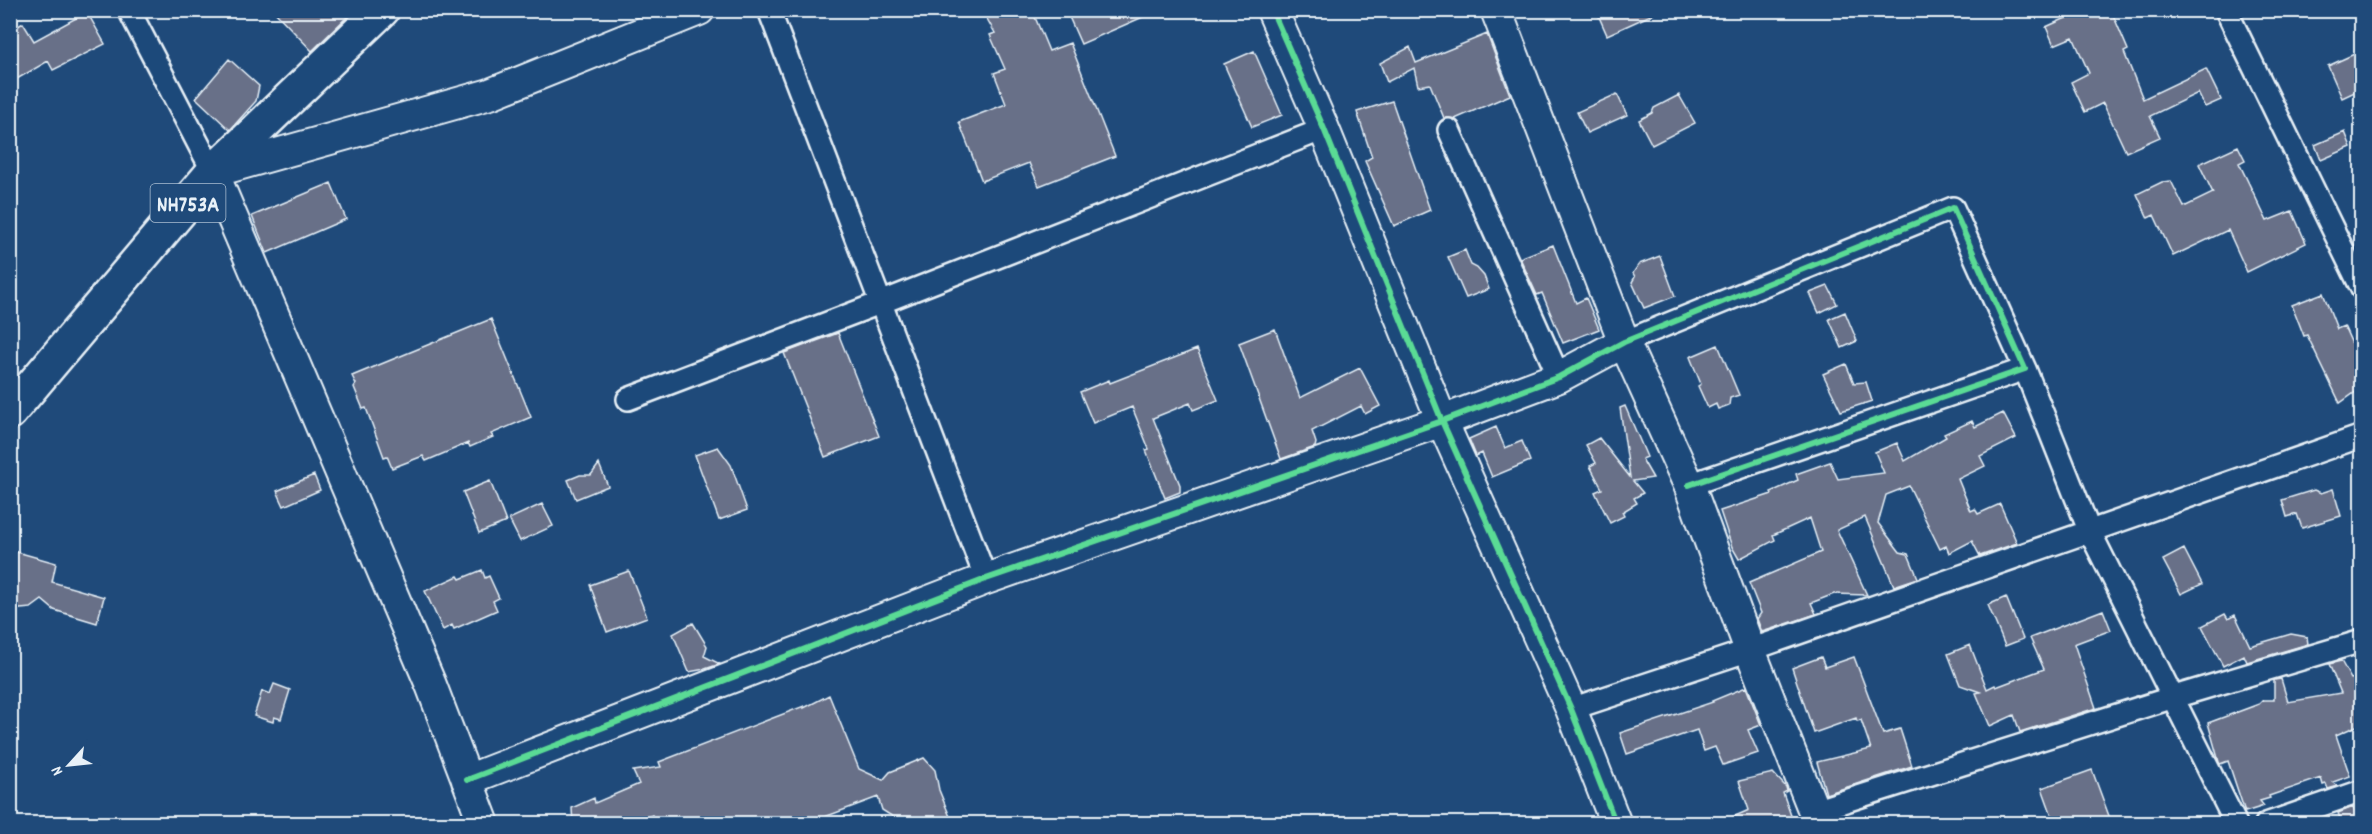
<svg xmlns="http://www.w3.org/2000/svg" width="2372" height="834" font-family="Dekko,sans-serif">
<rect width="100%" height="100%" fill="#1f4a7a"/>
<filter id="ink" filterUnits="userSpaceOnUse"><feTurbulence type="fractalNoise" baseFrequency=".0167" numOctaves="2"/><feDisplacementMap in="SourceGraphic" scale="12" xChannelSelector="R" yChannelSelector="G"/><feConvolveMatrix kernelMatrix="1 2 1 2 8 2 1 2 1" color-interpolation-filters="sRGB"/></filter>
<g filter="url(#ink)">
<path fill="#676f88" stroke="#e8f1f8" stroke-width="1.5" d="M 273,10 L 354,10 L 312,51 Z
M 982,10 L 1032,10 L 1049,51 L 1070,43 L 1115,156 L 1039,186 L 1029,163 L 982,181 L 959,122 L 1006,104 L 994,73 L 1005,69 L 990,35 L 995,33 Z
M 1066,10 L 1159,10 L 1081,44 Z
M 1596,10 L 1662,10 L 1607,35 Z
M 2084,10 L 2111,10 L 2128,50 L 2124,52 L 2143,99 L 2206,69 L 2221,100 L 2205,107 L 2198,93 L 2150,116 L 2160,137 L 2126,152 L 2103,103 L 2085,112 L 2071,82 L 2089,73 L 2073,37 L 2054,45 L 2046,27 Z
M 87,12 L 105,44 L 53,70 L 48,61 L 10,83 L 10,31 L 23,23 L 34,41 Z
M 1487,34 L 1510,95 L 1455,119 L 1444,118 L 1430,84 L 1418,86 L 1414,68 L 1387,82 L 1380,63 L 1410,47 L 1416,63 Z
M 1254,51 L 1282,115 L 1252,127 L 1224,64 Z
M 2361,51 L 2361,89 L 2342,98 L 2328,66 Z
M 229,59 L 259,86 L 256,101 L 230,130 L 196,98 Z
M 1617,94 L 1627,115 L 1587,133 L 1577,112 Z
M 1679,95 L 1695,123 L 1652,145 L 1639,120 L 1652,113 L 1654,108 Z
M 1392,101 L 1430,210 L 1394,226 L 1365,161 L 1372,157 L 1357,112 Z
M 2345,132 L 2351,147 L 2321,160 L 2315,145 Z
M 2238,146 L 2245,160 L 2239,163 L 2267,221 L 2292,211 L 2306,243 L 2247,272 L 2228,230 L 2173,256 L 2154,215 L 2148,218 L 2137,194 L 2162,182 L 2171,181 L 2184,207 L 2213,193 L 2199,164 Z
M 331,183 L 346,219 L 267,253 L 252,216 Z
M 1553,245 L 1576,303 L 1586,298 L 1599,329 L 1563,343 L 1542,293 L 1537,295 L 1520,258 Z
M 1465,250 L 1471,265 L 1477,268 L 1484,276 L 1489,289 L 1466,298 L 1448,257 Z
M 1660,256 L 1675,296 L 1644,308 L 1632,282 L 1635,277 L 1633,273 L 1639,264 Z
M 1828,286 L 1837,304 L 1819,313 L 1810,293 Z
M 2323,293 L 2337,329 L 2344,326 L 2361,364 L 2361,388 L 2340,403 L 2307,335 L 2304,336 L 2292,305 Z
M 1845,312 L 1857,341 L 1842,348 L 1829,319 Z
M 491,319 L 531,417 L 491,434 L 493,437 L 470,447 L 468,443 L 426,461 L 423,456 L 392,468 L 387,456 L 384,457 L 366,408 L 363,409 L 354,387 L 356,384 L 352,376 Z
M 1275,329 L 1300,398 L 1360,368 L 1380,406 L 1365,414 L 1361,406 L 1312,431 L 1316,443 L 1315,447 L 1281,459 L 1239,343 Z
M 838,333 L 879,436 L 825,457 L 784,353 Z
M 1718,345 L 1739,395 L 1730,398 L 1729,405 L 1718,409 L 1716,404 L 1708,408 L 1698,386 L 1701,384 L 1690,357 Z
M 1197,349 L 1218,400 L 1193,410 L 1190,403 L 1153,418 L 1180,485 L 1180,492 L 1165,498 L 1146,450 L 1149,449 L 1132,407 L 1093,423 L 1080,392 L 1109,380 L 1110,383 Z
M 1846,364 L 1854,383 L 1866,382 L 1872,401 L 1841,411 L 1823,374 Z
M 1625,406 L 1647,457 L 1642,459 L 1653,478 L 1633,481 L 1643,493 L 1634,498 L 1637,503 L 1622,512 L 1624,516 L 1610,523 L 1595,492 L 1602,489 L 1590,466 L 1596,463 L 1586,445 L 1599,438 L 1630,477 L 1620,408 Z
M 2003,413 L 2016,438 L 1980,456 L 1985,466 L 1958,479 L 1971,511 L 1975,509 L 1978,514 L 2000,504 L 2017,543 L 1980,556 L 1972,541 L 1949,553 L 1946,546 L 1940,549 L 1909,486 L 1886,495 L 1878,523 L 1900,552 L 1908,554 L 1918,578 L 1894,586 L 1865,517 L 1837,530 L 1867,595 L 1834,594 L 1811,603 L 1816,614 L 1762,632 L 1757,619 L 1761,613 L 1749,583 L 1821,552 L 1810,518 L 1773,535 L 1775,540 L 1739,559 L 1732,547 L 1720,511 L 1772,494 L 1771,492 L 1798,480 L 1796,474 L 1830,462 L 1838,479 L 1884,473 L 1875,452 L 1897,443 L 1905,461 L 1946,437 L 1944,434 L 1972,421 L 1975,427 Z
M 1496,427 L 1505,448 L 1522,441 L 1530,461 L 1492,477 L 1482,453 L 1476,456 L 1469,439 Z
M 718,447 L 731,465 L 747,510 L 719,520 L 695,455 Z
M 599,464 L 608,486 L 576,499 L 568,480 L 580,475 L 591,475 Z
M 314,475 L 320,490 L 284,506 L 277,491 Z
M 490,481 L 506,522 L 479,533 L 463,492 Z
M 2333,489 L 2341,516 L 2302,528 L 2297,514 L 2287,517 L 2282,500 L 2314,490 L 2321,493 Z
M 542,504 L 553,526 L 520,541 L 509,519 Z
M 2184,549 L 2202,584 L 2181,594 L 2163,560 Z
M 10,550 L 56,563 L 52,582 L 104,597 L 97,623 L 54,610 L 42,600 L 31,608 L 10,610 Z
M 482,570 L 485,578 L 489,576 L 499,598 L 493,601 L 497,610 L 454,629 L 452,625 L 443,630 L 425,591 L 458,576 L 460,579 Z
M 629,571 L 647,617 L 607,632 L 590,585 Z
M 2006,597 L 2023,639 L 2005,646 L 1988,605 Z
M 2103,610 L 2111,630 L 2074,644 L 2096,708 L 2020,732 L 2014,715 L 1990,726 L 1976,693 L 1980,692 L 1960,685 L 1948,654 L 1970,645 L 1987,689 L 1995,685 L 1996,687 L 2044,669 L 2030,638 Z
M 2225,614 L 2228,619 L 2235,615 L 2250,646 L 2291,634 L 2307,637 L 2308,644 L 2247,662 L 2244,655 L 2223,666 L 2202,626 Z
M 693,623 L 707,646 L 704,656 L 720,664 L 705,669 L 689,672 L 673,634 Z
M 1821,657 L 1825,667 L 1854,657 L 1883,734 L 1900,729 L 1912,766 L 1826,794 L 1817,762 L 1871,749 L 1861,720 L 1857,721 L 1856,718 L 1814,733 L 1792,668 Z
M 2341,661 L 2351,679 L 2361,677 L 2361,724 L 2336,735 L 2350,776 L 2333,782 L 2338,786 L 2328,789 L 2326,784 L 2323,785 L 2321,778 L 2269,796 L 2270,798 L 2260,801 L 2264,806 L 2245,812 L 2228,761 L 2220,764 L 2219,762 L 2208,723 L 2259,704 L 2263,700 L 2274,700 L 2274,680 L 2281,679 L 2288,702 L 2341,693 L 2329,664 Z
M 274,684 L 290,690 L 281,719 L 274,717 L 273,722 L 254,716 L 262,691 L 270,694 Z
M 1746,687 L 1761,725 L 1748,730 L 1758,753 L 1723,765 L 1715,747 L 1704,751 L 1697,730 L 1627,754 L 1620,733 L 1713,702 L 1712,701 Z
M 829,695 L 859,769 L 883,780 L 890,772 L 924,758 L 935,770 L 939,790 L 953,824 L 904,824 L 882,810 L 878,797 L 806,824 L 655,824 L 652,815 L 633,823 L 631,818 L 618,824 L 573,824 L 572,808 L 594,798 L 595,803 L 639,784 L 633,771 L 661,767 L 659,762 L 804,706 L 804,708 Z
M 2092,770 L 2112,824 L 2055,824 L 2042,788 Z
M 1773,773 L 1786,787 L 1787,791 L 1783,793 L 1794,824 L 1717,824 L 1749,810 L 1739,781 Z
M 2353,807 L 2360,824 L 2342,824 L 2338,813 Z"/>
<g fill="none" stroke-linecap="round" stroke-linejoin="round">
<defs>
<path id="street" d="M 129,10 L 213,172
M 769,10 L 986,579
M 2226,10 L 2362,289
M 1449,130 L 1559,377
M 1624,342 L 1953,208 L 2025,369 L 1689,485
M 2025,369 L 2089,530 L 2236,824
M 628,399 L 880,303 L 1324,129
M 1571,709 L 1750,650 L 2362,436
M 1814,811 L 2174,697 L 2362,641
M 2266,824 L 2362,791"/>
<path id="secondary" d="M 1272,10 L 1324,129 L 1442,421 L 1571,709 L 1616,824
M 1496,10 L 1624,342 L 1689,485 L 1750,650 L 1819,824
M 467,780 L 986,579 L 1442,421 L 1559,377 L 1624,342
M 484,824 L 431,685 L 213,172 L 490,94 L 699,10"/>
<path id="highway" d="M 10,412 L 213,172 L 382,10"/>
</defs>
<use href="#street" stroke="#e8f1f8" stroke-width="26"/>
<use href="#secondary" stroke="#e8f1f8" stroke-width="34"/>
<use href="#highway" stroke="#e8f1f8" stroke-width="38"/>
<use href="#street" stroke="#1f4a7a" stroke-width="21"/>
<use href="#secondary" stroke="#1f4a7a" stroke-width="30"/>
<use href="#highway" stroke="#1f4a7a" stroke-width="33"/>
<defs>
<path id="cycleway" d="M 1272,10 L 1324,129 L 1442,421 L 1571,709 L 1616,824
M 467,780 L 986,579 L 1442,421 L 1559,377 L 1624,342 L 1953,208 L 2025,369 L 1689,485"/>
</defs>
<use href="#cycleway" stroke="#1f4a7a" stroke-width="10"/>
<use href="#cycleway" stroke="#5adb95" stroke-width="6"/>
</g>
</g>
<g text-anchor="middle" stroke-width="5" stroke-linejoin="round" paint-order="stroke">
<rect fill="#1f4a7a" stroke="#acbfd2" stroke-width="1.5" x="150.5" y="184" width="75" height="38" rx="4.5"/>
<g font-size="22" font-weight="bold" fill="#e8f1f8">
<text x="188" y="211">NH753A</text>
</g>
</g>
<rect width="2372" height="834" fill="none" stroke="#1f4a7a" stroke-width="36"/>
<rect x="18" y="18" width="2336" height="798" fill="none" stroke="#e8f1f8" stroke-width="2" filter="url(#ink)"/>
<g transform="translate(69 765) rotate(243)" stroke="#1f4a7a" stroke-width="4.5" paint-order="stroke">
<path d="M0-4.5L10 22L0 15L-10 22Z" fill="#e8f1f8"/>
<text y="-9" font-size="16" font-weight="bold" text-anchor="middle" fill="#e8f1f8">N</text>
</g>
</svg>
